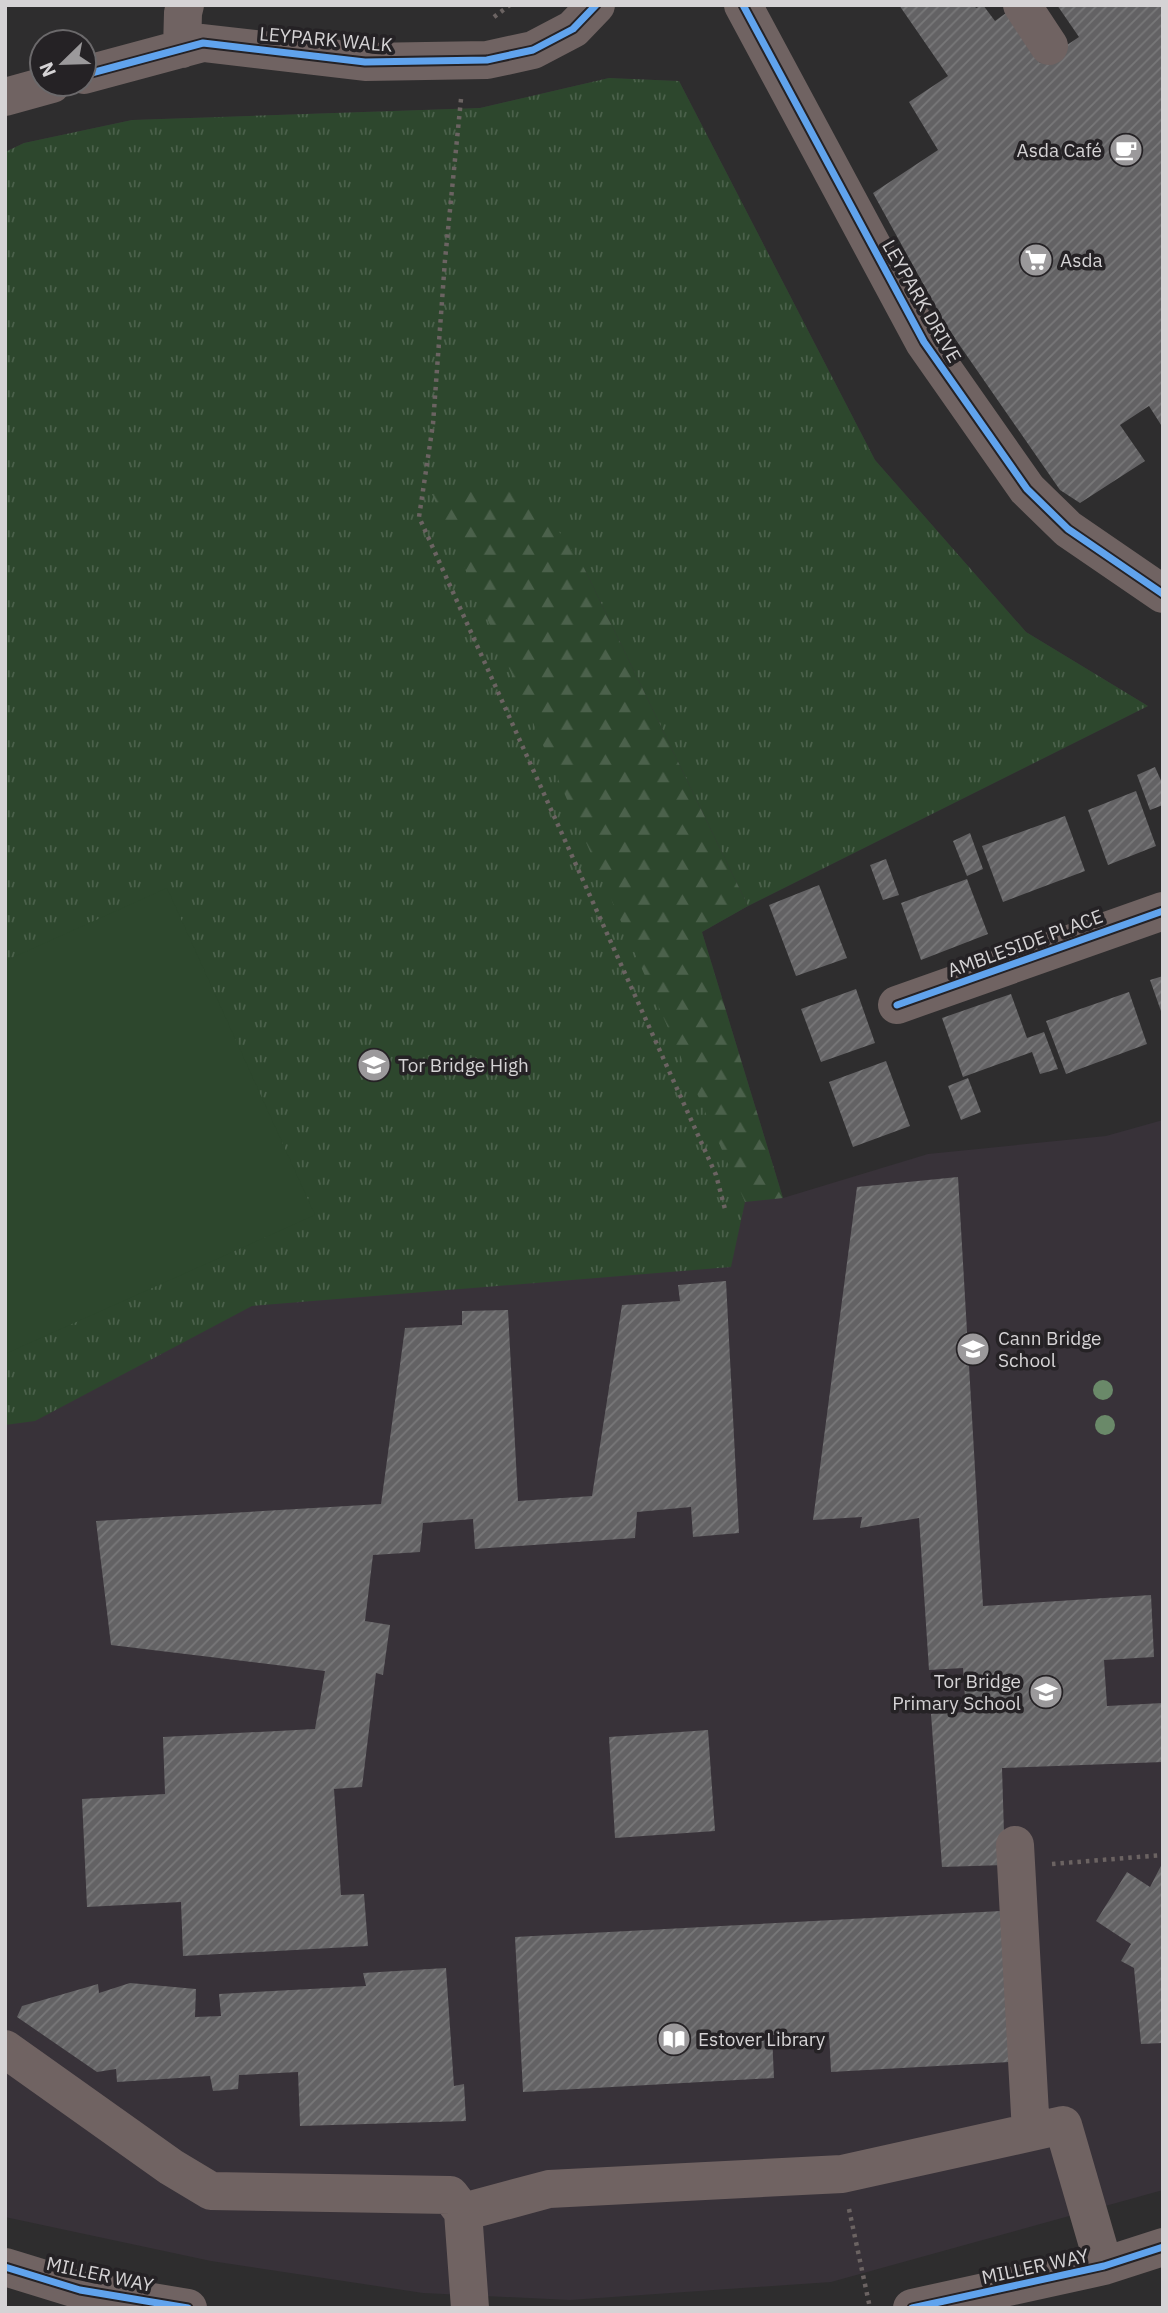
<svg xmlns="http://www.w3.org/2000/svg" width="1168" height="2313" font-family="'IBM Plex Sans',sans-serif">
<defs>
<pattern id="grass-tufts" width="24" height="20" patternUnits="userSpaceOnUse" patternTransform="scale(1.75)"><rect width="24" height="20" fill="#2d472d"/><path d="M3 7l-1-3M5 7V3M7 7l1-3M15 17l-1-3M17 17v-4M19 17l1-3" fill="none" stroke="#4b614b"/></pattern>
<pattern id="forest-firs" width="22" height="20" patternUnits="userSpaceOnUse" patternTransform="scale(1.75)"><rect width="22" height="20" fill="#2d472d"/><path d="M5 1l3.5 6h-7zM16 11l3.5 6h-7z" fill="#4b614b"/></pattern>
<pattern id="building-hatch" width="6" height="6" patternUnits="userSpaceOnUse" patternTransform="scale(1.75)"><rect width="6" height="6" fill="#636264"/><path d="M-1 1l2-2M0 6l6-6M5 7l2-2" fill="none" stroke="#787879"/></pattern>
</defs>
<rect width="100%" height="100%" fill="#2e2d2e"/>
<path fill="#383239" d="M 609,78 L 679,81 L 875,460 L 1026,632 L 1148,706 L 748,906 L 702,932 L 783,1198 L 928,1154 L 1106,1136 L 1163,1120 L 1163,2190 L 831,2282 L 570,2300 L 423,2293 L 211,2261 L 5,2217 L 5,152 L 24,143 L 132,120 L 480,108 Z"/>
<path fill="url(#grass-tufts)" d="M 609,78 L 679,81 L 875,460 L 1026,632 L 1148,706 L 748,906 L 584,568 L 745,1202 L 731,1267 L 252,1306 L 35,1421 L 5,1425 L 5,152 L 24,143 L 132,120 L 480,108 Z"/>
<path fill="url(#forest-firs)" d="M 529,488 L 584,568 L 748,906 L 702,932 L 783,1198 L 745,1202 L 432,494 Z"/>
<path fill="#2d472d" d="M 167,888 L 315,1215 L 5,1354 L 5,961 Z"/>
<path fill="url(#building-hatch)" d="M 899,5 L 974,5 L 976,8 L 983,5 L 995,21 L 1006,13 L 1040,63 L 1079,37 L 1057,5 L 1163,5 L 1163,428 L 1149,406 L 1120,425 L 1145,461 L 1080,503 L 1060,490 L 947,327 L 873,193 L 938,150 L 909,102 L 948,76 Z
M 1155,767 L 1163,785 L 1163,805 L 1150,810 L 1137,775 Z
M 1136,791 L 1156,846 L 1108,865 L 1088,810 Z
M 1065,816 L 1085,871 L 1003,902 L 982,846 Z
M 970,833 L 983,869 L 967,876 L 953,841 Z
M 886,859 L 899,895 L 883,900 L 870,865 Z
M 967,879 L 988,934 L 921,960 L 901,903 Z
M 819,885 L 847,958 L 796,976 L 769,905 Z
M 1163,976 L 1163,1014 L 1162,1014 L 1150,980 Z
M 856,989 L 875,1043 L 821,1062 L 801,1009 Z
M 1129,992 L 1147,1044 L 1066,1074 L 1046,1021 Z
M 1011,994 L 1027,1038 L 1044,1032 L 1058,1069 L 1040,1074 L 1032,1052 L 963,1077 L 942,1018 Z
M 886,1061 L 910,1126 L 853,1147 L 829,1082 Z
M 968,1078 L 981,1112 L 961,1120 L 948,1086 Z
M 958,1177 L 983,1606 L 1151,1595 L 1154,1657 L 1104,1660 L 1107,1706 L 1163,1703 L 1163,1762 L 1002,1768 L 1005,1865 L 942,1867 L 931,1714 L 966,1712 L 963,1668 L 929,1670 L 919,1518 L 860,1528 L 862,1517 L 813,1520 L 857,1187 Z
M 726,1281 L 739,1533 L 693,1537 L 691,1507 L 637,1512 L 635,1538 L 475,1549 L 473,1519 L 423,1523 L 420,1552 L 373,1555 L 365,1621 L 390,1625 L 383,1675 L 376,1673 L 362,1787 L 334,1789 L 341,1895 L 364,1894 L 368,1946 L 183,1956 L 181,1902 L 87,1907 L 82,1799 L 165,1794 L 163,1737 L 315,1729 L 325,1671 L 111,1645 L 96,1521 L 381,1504 L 405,1328 L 462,1325 L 462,1311 L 508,1310 L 518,1501 L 592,1496 L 622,1305 L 680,1301 L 678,1285 Z
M 708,1730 L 715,1831 L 615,1838 L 609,1737 Z
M 1163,1862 L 1163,2043 L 1141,2044 L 1134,1968 L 1121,1961 L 1131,1944 L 1096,1921 L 1127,1872 L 1150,1887 Z
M 1001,1911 L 1009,2062 L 831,2072 L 829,2032 L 772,2035 L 774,2078 L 523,2092 L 515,1937 Z
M 446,1968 L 454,2086 L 464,2084 L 466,2121 L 300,2126 L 298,2072 L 239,2075 L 238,2089 L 213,2091 L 210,2076 L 117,2082 L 116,2069 L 97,2072 L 17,2017 L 22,2006 L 98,1984 L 99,1993 L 130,1983 L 196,1989 L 195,2017 L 221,2016 L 219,1994 L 366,1986 L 363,1973 Z"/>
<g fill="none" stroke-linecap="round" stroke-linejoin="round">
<path stroke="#6b6362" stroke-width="4.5" stroke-dasharray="3.5 5" stroke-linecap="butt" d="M 494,17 L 510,5
M 461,99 L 445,260 L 433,424 L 419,517 L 716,1175 L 726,1213
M 1052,1864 L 1163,1855
M 849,2209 L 870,2308"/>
<path stroke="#706362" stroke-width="38" d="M 743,5 L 924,342 L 1027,489 L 1068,529 L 1163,594
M 1022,5 L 1049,46
M 182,49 L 183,13 L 185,5
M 84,75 L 203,43 L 365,62 L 487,60 L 533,50 L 573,29 L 596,5
M 5,97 L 52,84
M 897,1005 L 1163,911
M 1015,1845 L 1031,2132
M 5,2049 L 171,2167 L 211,2191 L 450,2195 L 463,2212 L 470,2308
M 463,2212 L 549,2189 L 842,2174 L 1063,2125 L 1104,2266
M 5,2267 L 80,2290 L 188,2308
M 912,2308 L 1104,2266 L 1163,2247"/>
<defs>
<path id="cycleway" d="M 743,5 L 924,342 L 1027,489 L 1068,529 L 1163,594
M 84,75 L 203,43 L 365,62 L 487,60 L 533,50 L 573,29 L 596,5
M 897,1005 L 1163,911
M 5,2267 L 80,2290 L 188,2308
M 912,2308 L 1104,2266 L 1163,2247"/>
</defs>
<use href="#cycleway" stroke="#252225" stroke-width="11"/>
<use href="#cycleway" stroke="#60a3ed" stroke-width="7"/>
</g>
<g fill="#6a8969">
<circle cx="1103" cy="1390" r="10"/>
<circle cx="1105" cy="1425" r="10"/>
</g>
<defs>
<symbol id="cafe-disc" viewBox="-11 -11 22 22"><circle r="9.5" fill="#9b999b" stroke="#252225"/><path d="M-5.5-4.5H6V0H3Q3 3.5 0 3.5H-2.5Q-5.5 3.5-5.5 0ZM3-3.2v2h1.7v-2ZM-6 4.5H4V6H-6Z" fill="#fff"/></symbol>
<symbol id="supermarket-disc" viewBox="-11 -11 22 22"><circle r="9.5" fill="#9b999b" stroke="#252225"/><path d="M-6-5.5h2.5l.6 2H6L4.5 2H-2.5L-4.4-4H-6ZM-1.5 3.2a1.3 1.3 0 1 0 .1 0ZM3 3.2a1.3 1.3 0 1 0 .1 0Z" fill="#fff"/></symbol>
<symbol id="school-disc" viewBox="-11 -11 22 22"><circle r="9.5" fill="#9b999b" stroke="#252225"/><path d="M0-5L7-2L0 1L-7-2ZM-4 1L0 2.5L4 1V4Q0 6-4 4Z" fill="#fff"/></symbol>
<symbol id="library-disc" viewBox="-11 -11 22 22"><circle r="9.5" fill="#9b999b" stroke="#252225"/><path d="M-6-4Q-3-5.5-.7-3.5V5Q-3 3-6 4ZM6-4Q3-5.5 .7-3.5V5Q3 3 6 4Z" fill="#fff"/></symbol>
</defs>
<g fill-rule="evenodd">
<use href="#cafe-disc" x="1107" y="131" width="38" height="38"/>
<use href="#supermarket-disc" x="1017" y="241" width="38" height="38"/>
<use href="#school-disc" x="355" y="1046" width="38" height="38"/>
<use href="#school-disc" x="954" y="1330" width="38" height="38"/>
<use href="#school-disc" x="1027" y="1673" width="38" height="38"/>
<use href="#library-disc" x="655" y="2020" width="38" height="38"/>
</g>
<g text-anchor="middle" stroke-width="7" stroke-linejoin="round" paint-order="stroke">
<g font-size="19" fill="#d5d3d5" stroke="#252225">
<text transform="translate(326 39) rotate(5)" y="7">LEYPARK WALK</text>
<text transform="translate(922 301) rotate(60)" y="7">LEYPARK DRIVE</text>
<text transform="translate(1025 943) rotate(-20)" y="7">AMBLESIDE PLACE</text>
<text transform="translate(1035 2266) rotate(-12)" y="7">MILLER WAY</text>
<text transform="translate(100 2274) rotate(12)" y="7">MILLER WAY</text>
</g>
<g font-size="19" fill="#d5d3d5" stroke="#252225" text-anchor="start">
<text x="1102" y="157" text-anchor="end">Asda Café</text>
<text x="1060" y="267">Asda</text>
<text x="398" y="1072">Tor Bridge High</text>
<text x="998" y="1345">Cann Bridge<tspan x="998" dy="22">School</tspan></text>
<text x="1021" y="1688" text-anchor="end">Tor Bridge<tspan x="1021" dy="22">Primary School</tspan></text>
<text x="698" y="2046">Estover Library</text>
</g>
</g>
<rect width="1168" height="2313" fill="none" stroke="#d5d3d5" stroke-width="14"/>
<g transform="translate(63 63) rotate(247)"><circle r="33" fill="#252225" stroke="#6b696b" stroke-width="2"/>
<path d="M0-5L12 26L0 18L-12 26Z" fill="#9b999b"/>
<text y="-10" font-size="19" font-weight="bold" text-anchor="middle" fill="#d5d3d5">N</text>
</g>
</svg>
